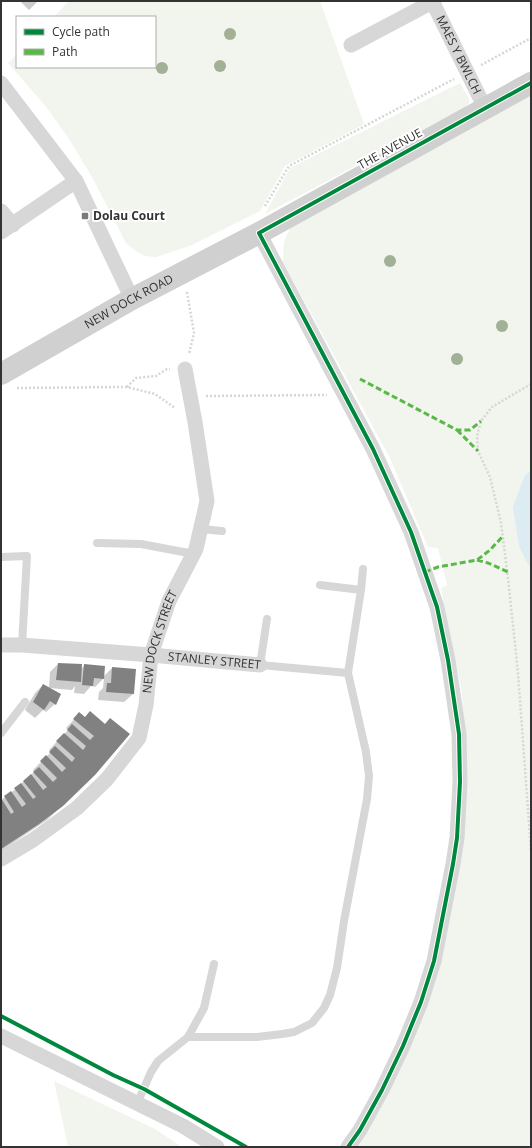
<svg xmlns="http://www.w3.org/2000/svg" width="532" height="1148" font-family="'Open Sans',sans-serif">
<rect width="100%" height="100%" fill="#fff"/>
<path fill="#f1f5ed" d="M 69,1 L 320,1 L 364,124 L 285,166 L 260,211 L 192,245 L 156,257 L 145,256 L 136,251 L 126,243 L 92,177 L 69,139 L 47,108 L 8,63 L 17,54 L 17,67 L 155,67 L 155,17 L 54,17 Z
M 460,83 L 469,99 L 469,103 L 464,108 L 265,214 L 290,168 Z
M 531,95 L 531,470 L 525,475 L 526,561 L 531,568 L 531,1147 L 356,1147 L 414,1035 L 466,779 L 462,693 L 441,588 L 447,585 L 438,548 L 428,547 L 390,458 L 283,262 L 284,242 L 290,228 Z
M 54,1081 L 155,1129 L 182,1147 L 68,1147 Z"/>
<path fill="#ddebf3" d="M 531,470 L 531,568 L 526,561 L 519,546 L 513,507 L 525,475 Z"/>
<path fill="#0003" d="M 20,1 L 38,1 L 29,10 Z
M 58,664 L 81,669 L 85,665 L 103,677 L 112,668 L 133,694 L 124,702 L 98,700 L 99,692 L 103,688 L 104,678 L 95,687 L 91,686 L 84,694 L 74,693 L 75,686 L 72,690 L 49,688 L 55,704 L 46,712 L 43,710 L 35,718 L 25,710 L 35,693 L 43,685 L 49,688 L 50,672 Z
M 79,714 L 85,718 L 105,724 L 64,804 L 47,820 L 1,851 L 1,800 L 12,792 L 34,772 L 33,770 L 51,752 L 49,750 L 68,730 L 66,728 Z"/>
<path fill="#818181" d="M 58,663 L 82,664 L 81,682 L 56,680 Z
M 84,664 L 105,666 L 104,679 L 94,678 L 93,686 L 82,685 Z
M 112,667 L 136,669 L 134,694 L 106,692 L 107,683 L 111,683 Z
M 43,684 L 61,694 L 56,705 L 50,701 L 44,710 L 33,702 Z
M 90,711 L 105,724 L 110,718 L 130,734 L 95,775 L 63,806 L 39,824 L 1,849 L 1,820 L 2,819 L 1,798 L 11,814 L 14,812 L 4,796 L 11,791 L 22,807 L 26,804 L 14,788 L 21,783 L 33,799 L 36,797 L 23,781 L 31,774 L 43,790 L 47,787 L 33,772 L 39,767 L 53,782 L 57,778 L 40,761 L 46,755 L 62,772 L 66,768 L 49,752 L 55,746 L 72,762 L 75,758 L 56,741 L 64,733 L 83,750 L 86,746 L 67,730 L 72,724 L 90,740 L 94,736 L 73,719 L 79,712 L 85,717 Z"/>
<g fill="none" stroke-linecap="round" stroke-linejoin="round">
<path stroke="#d6d6d6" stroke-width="2.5" stroke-dasharray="2 2" stroke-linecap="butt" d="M 481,65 L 531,38
M 265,206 L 289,166 L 454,79
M 187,292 L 194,333 L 189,354
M 531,384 L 492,407 L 481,421 L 477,436 L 478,451 L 490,477 L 501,523 L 508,578 L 518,673 L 531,851
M 127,387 L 136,378 L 156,376 L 167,369 L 170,369
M 17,388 L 127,387 L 155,394 L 175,408
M 206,396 L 327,395"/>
<path stroke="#d7d7d7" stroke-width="8" d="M 201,529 L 222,531
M 97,543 L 141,544 L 194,554
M 1,557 L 27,556 L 22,645
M 320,585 L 361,590 L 363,569
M 267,619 L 260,665 L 348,673 L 361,590
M 1,733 L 25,702
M 188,1037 L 257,1037 L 282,1034 L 294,1032 L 312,1023 L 324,1008 L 330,995 L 337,968 L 344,921 L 367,799 L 369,776 L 366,752 L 348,673
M 137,1104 L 151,1072 L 158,1061 L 188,1037 L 204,1008 L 214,964"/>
<g stroke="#d7d7d7" stroke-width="15">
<path id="s1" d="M 432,1 L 485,108"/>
<path d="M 351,45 L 434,1"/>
<path d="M 1,83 L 76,181 L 132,299"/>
<path d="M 1,211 L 13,225"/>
<path d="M 1,232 L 76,181"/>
<path d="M 259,233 L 373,449 L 411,532 L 437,607 L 448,660 L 459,734 L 460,782 L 457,838 L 453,864 L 434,961 L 421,1002 L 403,1046 L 382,1090 L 360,1130 L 348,1147"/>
<path id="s2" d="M 1,645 L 22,645 L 151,655 L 260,665"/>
<path id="s3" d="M 1,859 L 33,840 L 77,808 L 107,779 L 139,738 L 146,705 L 151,655 L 169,601 L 196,549 L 207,501 L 195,422 L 185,369"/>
<path d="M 1,1036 L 183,1126 L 217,1147"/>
</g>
<path stroke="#d0d0d0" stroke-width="22" id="s4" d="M 1,374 L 132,299 L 259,233 L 531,83"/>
<path stroke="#58b947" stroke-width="3" stroke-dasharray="6 3" stroke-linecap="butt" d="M 360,379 L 457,430 L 470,430 L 481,421
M 457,430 L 478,451
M 477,560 L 488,563 L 508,572
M 425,572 L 438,567 L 477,560 L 490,550 L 503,536"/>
<defs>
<path id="cycleway" d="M 1,1016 L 113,1075 L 144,1089 L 246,1147
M 348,1147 L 360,1130 L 382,1090 L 403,1046 L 421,1002 L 434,961 L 453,864 L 457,838 L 460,782 L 459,734 L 448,660 L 437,607 L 411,532 L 373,449 L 259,233 L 531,83"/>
</defs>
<use href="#cycleway" stroke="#fff" stroke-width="6"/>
<use href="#cycleway" stroke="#00873e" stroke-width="4"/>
</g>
<g fill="#a2b095">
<circle cx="230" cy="34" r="6"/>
<circle cx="220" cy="66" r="6"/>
<circle cx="162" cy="68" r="6"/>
<circle cx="390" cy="261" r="6"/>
<circle cx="502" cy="326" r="6"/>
<circle cx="457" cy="359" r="6"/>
</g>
<rect fill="#7a7a7a" stroke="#fff" stroke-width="1.5" x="81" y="212" width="8" height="8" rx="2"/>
<g text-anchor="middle" stroke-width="4" stroke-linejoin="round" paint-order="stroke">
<g font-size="12" fill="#333" stroke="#fff">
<text dy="4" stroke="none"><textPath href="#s1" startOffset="60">MAES Y BWLCH</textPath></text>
<text transform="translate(390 149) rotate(-29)" y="4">THE AVENUE</text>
<text dy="4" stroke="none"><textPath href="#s4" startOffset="147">NEW DOCK ROAD</textPath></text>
<text dy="4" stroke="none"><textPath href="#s3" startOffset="284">NEW DOCK STREET</textPath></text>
<text dy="4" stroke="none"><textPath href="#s2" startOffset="214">STANLEY STREET</textPath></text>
</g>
<g font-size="12" font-weight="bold" fill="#333" stroke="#fff" text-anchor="start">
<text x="93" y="220">Dolau Court</text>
</g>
</g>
<rect width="532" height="1148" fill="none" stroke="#333333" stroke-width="4"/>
<rect x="16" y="16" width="140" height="52" fill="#ffffff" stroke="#adadad"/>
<rect x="24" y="29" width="20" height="6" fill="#00873e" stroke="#adadad"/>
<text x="52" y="36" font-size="12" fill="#333333">Cycle path</text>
<rect x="24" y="49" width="20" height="6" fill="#58b947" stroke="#adadad"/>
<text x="52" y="56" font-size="12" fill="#333333">Path</text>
</svg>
